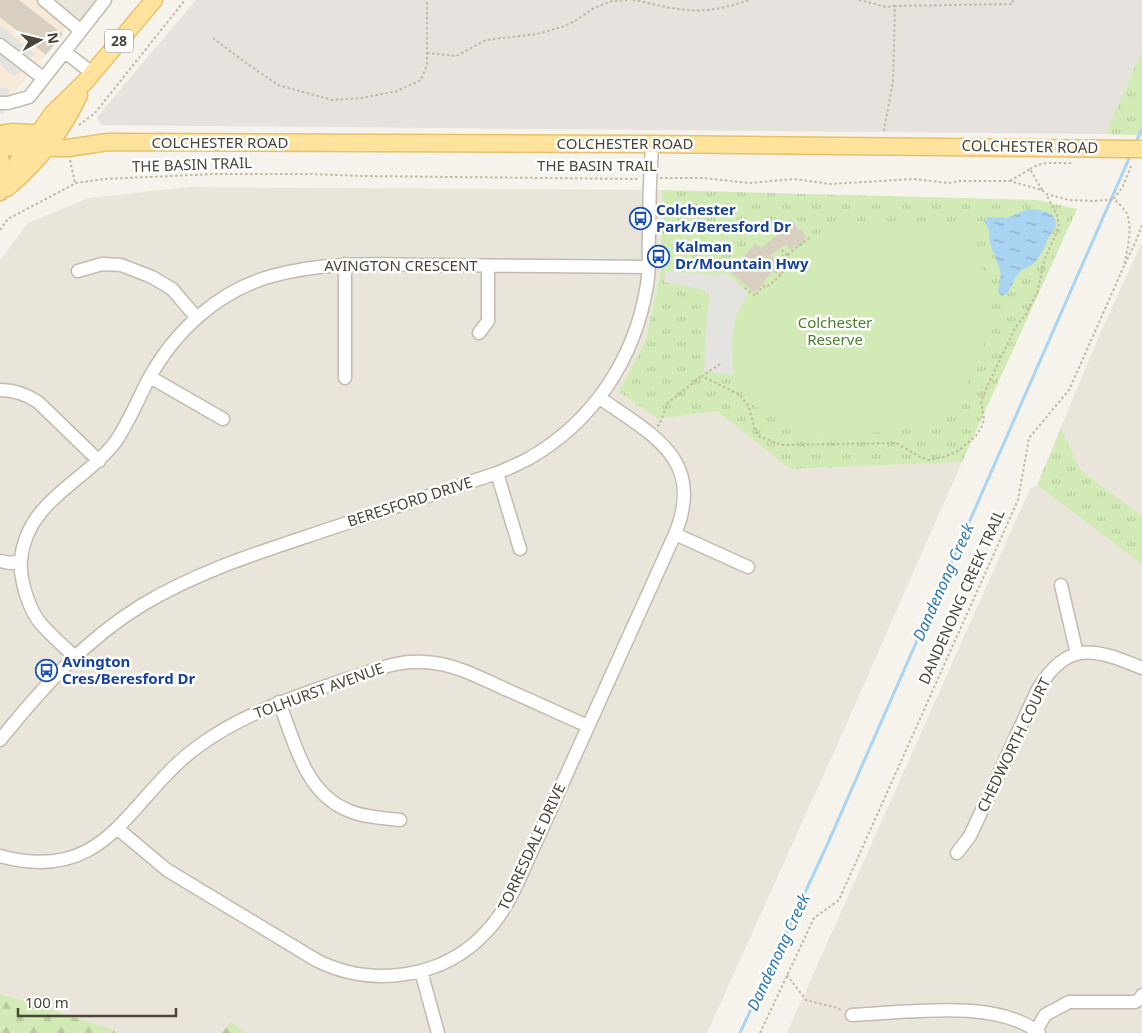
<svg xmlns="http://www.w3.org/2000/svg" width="1142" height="1033" font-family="'Noto Sans',sans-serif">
<defs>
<pattern id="forest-firs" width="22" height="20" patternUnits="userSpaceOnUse" patternTransform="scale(1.25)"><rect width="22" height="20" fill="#d2eab5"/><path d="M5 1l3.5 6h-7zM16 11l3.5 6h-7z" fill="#b6ca9c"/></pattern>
<pattern id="park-tufts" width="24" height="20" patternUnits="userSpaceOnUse" patternTransform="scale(1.25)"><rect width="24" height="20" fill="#d2eab5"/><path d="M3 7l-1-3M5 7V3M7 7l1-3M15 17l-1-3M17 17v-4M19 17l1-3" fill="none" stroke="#b6ca9c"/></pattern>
<pattern id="water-ripples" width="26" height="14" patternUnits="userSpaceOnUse" patternTransform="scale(1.25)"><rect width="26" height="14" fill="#a9d4f2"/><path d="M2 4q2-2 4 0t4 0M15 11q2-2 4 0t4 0" fill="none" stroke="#8caec5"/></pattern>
</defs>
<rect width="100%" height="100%" fill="#f6f3ec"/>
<path fill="#eae5da" d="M 50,0 L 112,0 L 88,30 Z
M 190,187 L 662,190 L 661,271 L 646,339 L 619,392 L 658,419 L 717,411 L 790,469 L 962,462 L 842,734 L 707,1033 L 0,1033 L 0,260 L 28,223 L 89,198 Z
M 1142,242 L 1142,1033 L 787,1033 L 1030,489 L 1037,485 L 1099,336 Z"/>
<path fill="#f7ead8" d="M 0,0 L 50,0 L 74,19 L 0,110 Z"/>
<path fill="#e6e2dd" d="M 196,0 L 1142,0 L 1142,51 L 1105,134 L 101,125 L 97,117 Z"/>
<path fill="url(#forest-firs)" d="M 0,994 L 114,1030 L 116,1033 L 0,1033 Z
M 231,1022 L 246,1033 L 222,1033 Z"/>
<path fill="url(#park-tufts)" d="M 1142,51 L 1142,135 L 1105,134 Z
M 662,190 L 1037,200 L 1077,209 L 962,462 L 790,469 L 717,411 L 658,419 L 619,392 L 646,339 L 661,271 Z
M 1061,429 L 1080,470 L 1142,516 L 1142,564 L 1037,485 Z"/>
<path fill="#d2eab5" d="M 970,226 L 975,231 L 987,301 L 988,328 L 986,340 L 980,357 L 969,380 L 949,414 L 932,424 L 889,431 L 849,435 L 803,433 L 756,407 L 746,398 L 738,387 L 733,375 L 732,342 L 735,319 L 748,293 L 752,297 C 775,269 801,237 838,227 Z"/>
<path fill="#e5e3e0" d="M 0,25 L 36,55 L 28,58 L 22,72 L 13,76 L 0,64 Z
M 0,88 L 9,88 L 9,106 L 4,106 L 4,114 L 0,114 Z
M 665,271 L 715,275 L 726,273 L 748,293 L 735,319 L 732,342 L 733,375 L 704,371 L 707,315 L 710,298 L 707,293 L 701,289 L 664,282 Z"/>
<path fill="url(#water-ripples)" d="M 1028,209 C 1039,210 1060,211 1055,228 C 1054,231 1050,234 1049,237 C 1044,247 1041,257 1033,264 C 1029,268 1024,268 1020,272 C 1011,280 1014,291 1002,296 L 998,292 L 1001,273 L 990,243 L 989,230 L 984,222 L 988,217 L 1007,218 Z"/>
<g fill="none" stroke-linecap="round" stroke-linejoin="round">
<path stroke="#a9d4f2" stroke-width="3" d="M 1135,144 L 1142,129
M 740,1033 L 828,843 L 1131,154"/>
</g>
<path fill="#d8cfc1" d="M 0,0 L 19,0 L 63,34 L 46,55 L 0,17 Z
M 781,217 L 785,223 L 791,219 L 799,230 L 801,229 L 806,238 L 790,250 L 786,244 L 770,256 L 779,263 L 755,293 L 731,273 L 755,243 L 761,248 L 778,234 L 777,233 L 780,231 Z"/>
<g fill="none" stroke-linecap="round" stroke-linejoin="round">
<defs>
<path id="minor" d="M 44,0 L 81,31
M 0,45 L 43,78
M 65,52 L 92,73
M 0,103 L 8,103 L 29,97 L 105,0
M 345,264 L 345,378
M 78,271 L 102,264 L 121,265 L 152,277 L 172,289 L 197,318
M 479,333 L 488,321 L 488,266
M 150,377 L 223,419
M 0,390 C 15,390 26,394 38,402 L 99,461
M 497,473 L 520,549
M 675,534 L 748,567
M 0,561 L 10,563 L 21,561
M 1061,585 L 1077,654
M 74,656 C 63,646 52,636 42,625 C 29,611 19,578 21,559 C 27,502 81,484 113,445 C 125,430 138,400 147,382 C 173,333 217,291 272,276 C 328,260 386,265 444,265 C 512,266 580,266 648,267
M 279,702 C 294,740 304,789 343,808 C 360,817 381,818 400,820
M 0,740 C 42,688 85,640 142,605 C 197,572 257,553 317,533 C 377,513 437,493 497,473 C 507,469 518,464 528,459 C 593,422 635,359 647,285 C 650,269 648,252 649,236 C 649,205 650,175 652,144
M 118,829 L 167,870 L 316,960 C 371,988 443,979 486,932 C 500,918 509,901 517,884 L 675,534 C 706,459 652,435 600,398
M 957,853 L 970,836 L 1038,689 C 1068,639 1096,649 1142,668
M 0,856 C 110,886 127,797 200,745 C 244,713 295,697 347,679 C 372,671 397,660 424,662 C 453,663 479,677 505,689 C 533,701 560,714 588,726
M 421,971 L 438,1033
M 852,1015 C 904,1013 997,998 1039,1033
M 1036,1031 L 1045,1015 L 1069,1002 L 1135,1002 L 1141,998 L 1142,995"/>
<path id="major" d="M 0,134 L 12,132 L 47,134
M 0,147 L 68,148 L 108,142 L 652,144 L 1125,149
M 0,158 L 4,174 L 4,187
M 7,188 C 37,163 63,130 79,95
M 0,192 L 18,162 L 53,113 L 85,82 L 154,0"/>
</defs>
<use href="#minor" stroke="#c2bbae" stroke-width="15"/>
<use href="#major" stroke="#e6c16a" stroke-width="19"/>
<path stroke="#c4b79f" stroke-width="2" stroke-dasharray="2.5 2.5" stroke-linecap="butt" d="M 633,0 C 651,3 670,9 687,10 C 708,12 729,7 749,0
M 859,0 L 887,7 L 895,6
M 213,38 L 242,60 L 278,85 L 332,100 L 362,98 L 397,91 L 421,80 L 427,65 L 427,0
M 427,53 L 456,56 L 486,40 L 537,34 L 562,27 L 575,21 L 594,8 L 612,1 L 628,0
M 79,125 L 95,113 L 185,0
M 884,131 L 893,81 L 895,6 L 1013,4 L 1013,0
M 70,160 L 75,183
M 1030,169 C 1043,160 1058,164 1073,163
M 660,178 L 703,178 L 750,183 L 794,179 L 830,184 L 914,179 L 948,183 L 961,181 L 1010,181 L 1042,190 L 1046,194 L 1069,200 L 1095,201 L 1114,199
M 1010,181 L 1030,169 L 1042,190
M 1114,199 L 1123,186 L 1132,164
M 0,230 L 8,219 L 76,183 L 104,179 L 215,174 L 311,174 L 361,176 L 638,179
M 782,250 L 787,255
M 1125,264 L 1136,241 L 1142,225
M 775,271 L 781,275
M 745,288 L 755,296 L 763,286 L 766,287 C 778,279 789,270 787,255 L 809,238 L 808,236
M 720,364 L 702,376 L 740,395 L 749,407 L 754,427 L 758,436 L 782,445 L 896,443 L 920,457 L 928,460 L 944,457 L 958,451 L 976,436 L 982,426 L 984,419 L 981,401 L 987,387 L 1015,328 L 1026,314 L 1038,290 L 1044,261 L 1059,227 L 1057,215 L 1046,194
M 657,426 L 659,425 L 668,403 L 702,376
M 787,975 L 806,1000 L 834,1007 L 843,1011
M 760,1033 L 814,918 L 839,900 L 847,882 L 1018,500 L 1029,438 L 1069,390 L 1124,266 C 1127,250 1133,230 1127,214 C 1125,209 1118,203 1114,199"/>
<use href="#minor" stroke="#fff" stroke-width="12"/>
<use href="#major" stroke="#ffe39c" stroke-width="16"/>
<defs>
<path id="major-bridge" d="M 1125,149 L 1142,149"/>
</defs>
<use href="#major-bridge" stroke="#e6c16a" stroke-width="19" stroke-linecap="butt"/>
<use href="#major-bridge" stroke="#ffe39c" stroke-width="16"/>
</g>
<defs>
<symbol id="bus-ring" viewBox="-11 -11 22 22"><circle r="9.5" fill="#fff" stroke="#1a4fb4" stroke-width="1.5"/><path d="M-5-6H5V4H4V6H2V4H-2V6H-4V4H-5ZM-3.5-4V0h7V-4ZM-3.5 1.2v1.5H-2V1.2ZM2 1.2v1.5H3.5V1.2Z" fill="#1a4fb4"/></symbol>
</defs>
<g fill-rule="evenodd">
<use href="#bus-ring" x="628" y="206" width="25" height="25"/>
<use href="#bus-ring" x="646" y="244" width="25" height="25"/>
<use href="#bus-ring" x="34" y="658" width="25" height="25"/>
</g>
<g text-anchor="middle" stroke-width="5" stroke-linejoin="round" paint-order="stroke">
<rect fill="#fff" stroke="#817c74" stroke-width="1" x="105" y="29.5" width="28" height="23" rx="4"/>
<g font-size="14" font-weight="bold" fill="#4b4439">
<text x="119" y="46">28</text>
</g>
<g font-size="15" fill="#4b4439" stroke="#fff">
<text x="220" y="148">COLCHESTER ROAD</text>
<text x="625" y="149">COLCHESTER ROAD</text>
<text transform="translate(1030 147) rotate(1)" y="5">COLCHESTER ROAD</text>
<text transform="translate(192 165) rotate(-2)" y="5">THE BASIN TRAIL</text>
<text x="597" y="171">THE BASIN TRAIL</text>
<text x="401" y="271">AVINGTON CRESCENT</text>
<text transform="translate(410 502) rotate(-18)" y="5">BERESFORD DRIVE</text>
<text transform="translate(962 597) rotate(-66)" y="5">DANDENONG CREEK TRAIL</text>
<text transform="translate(319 691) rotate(-20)" y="5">TOLHURST AVENUE</text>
<text transform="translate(1014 745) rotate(-64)" y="5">CHEDWORTH COURT</text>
<text transform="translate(532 847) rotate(-65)" y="5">TORRESDALE DRIVE</text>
</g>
<g font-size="15" font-weight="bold" fill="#164399" stroke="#fff" text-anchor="start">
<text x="656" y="215">Colchester<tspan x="656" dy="17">Park/Beresford Dr</tspan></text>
<text x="675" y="252">Kalman<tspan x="675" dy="17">Dr/Mountain Hwy</tspan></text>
<text x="62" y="667">Avington<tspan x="62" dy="17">Cres/Beresford Dr</tspan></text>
</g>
<g font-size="15" fill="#4a7f2a" stroke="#fff">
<text x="835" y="328">Colchester<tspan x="835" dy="17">Reserve</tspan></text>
</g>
<g font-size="16" font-style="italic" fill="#2e7ab2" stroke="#fff">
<text transform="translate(943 582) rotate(-66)" y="6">Dandenong Creek</text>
<text transform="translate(778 952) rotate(-65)" y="6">Dandenong Creek</text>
</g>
</g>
<g transform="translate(40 40) rotate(82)" stroke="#ffffff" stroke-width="4" paint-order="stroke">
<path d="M0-4L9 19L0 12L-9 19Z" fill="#4b4439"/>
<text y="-8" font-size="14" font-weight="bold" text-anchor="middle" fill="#4b4439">N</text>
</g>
<path d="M18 1008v8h158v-8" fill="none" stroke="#4b4439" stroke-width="2.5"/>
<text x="25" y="1008" font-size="15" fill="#4b4439" stroke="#ffffff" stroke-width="4" paint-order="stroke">100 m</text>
</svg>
